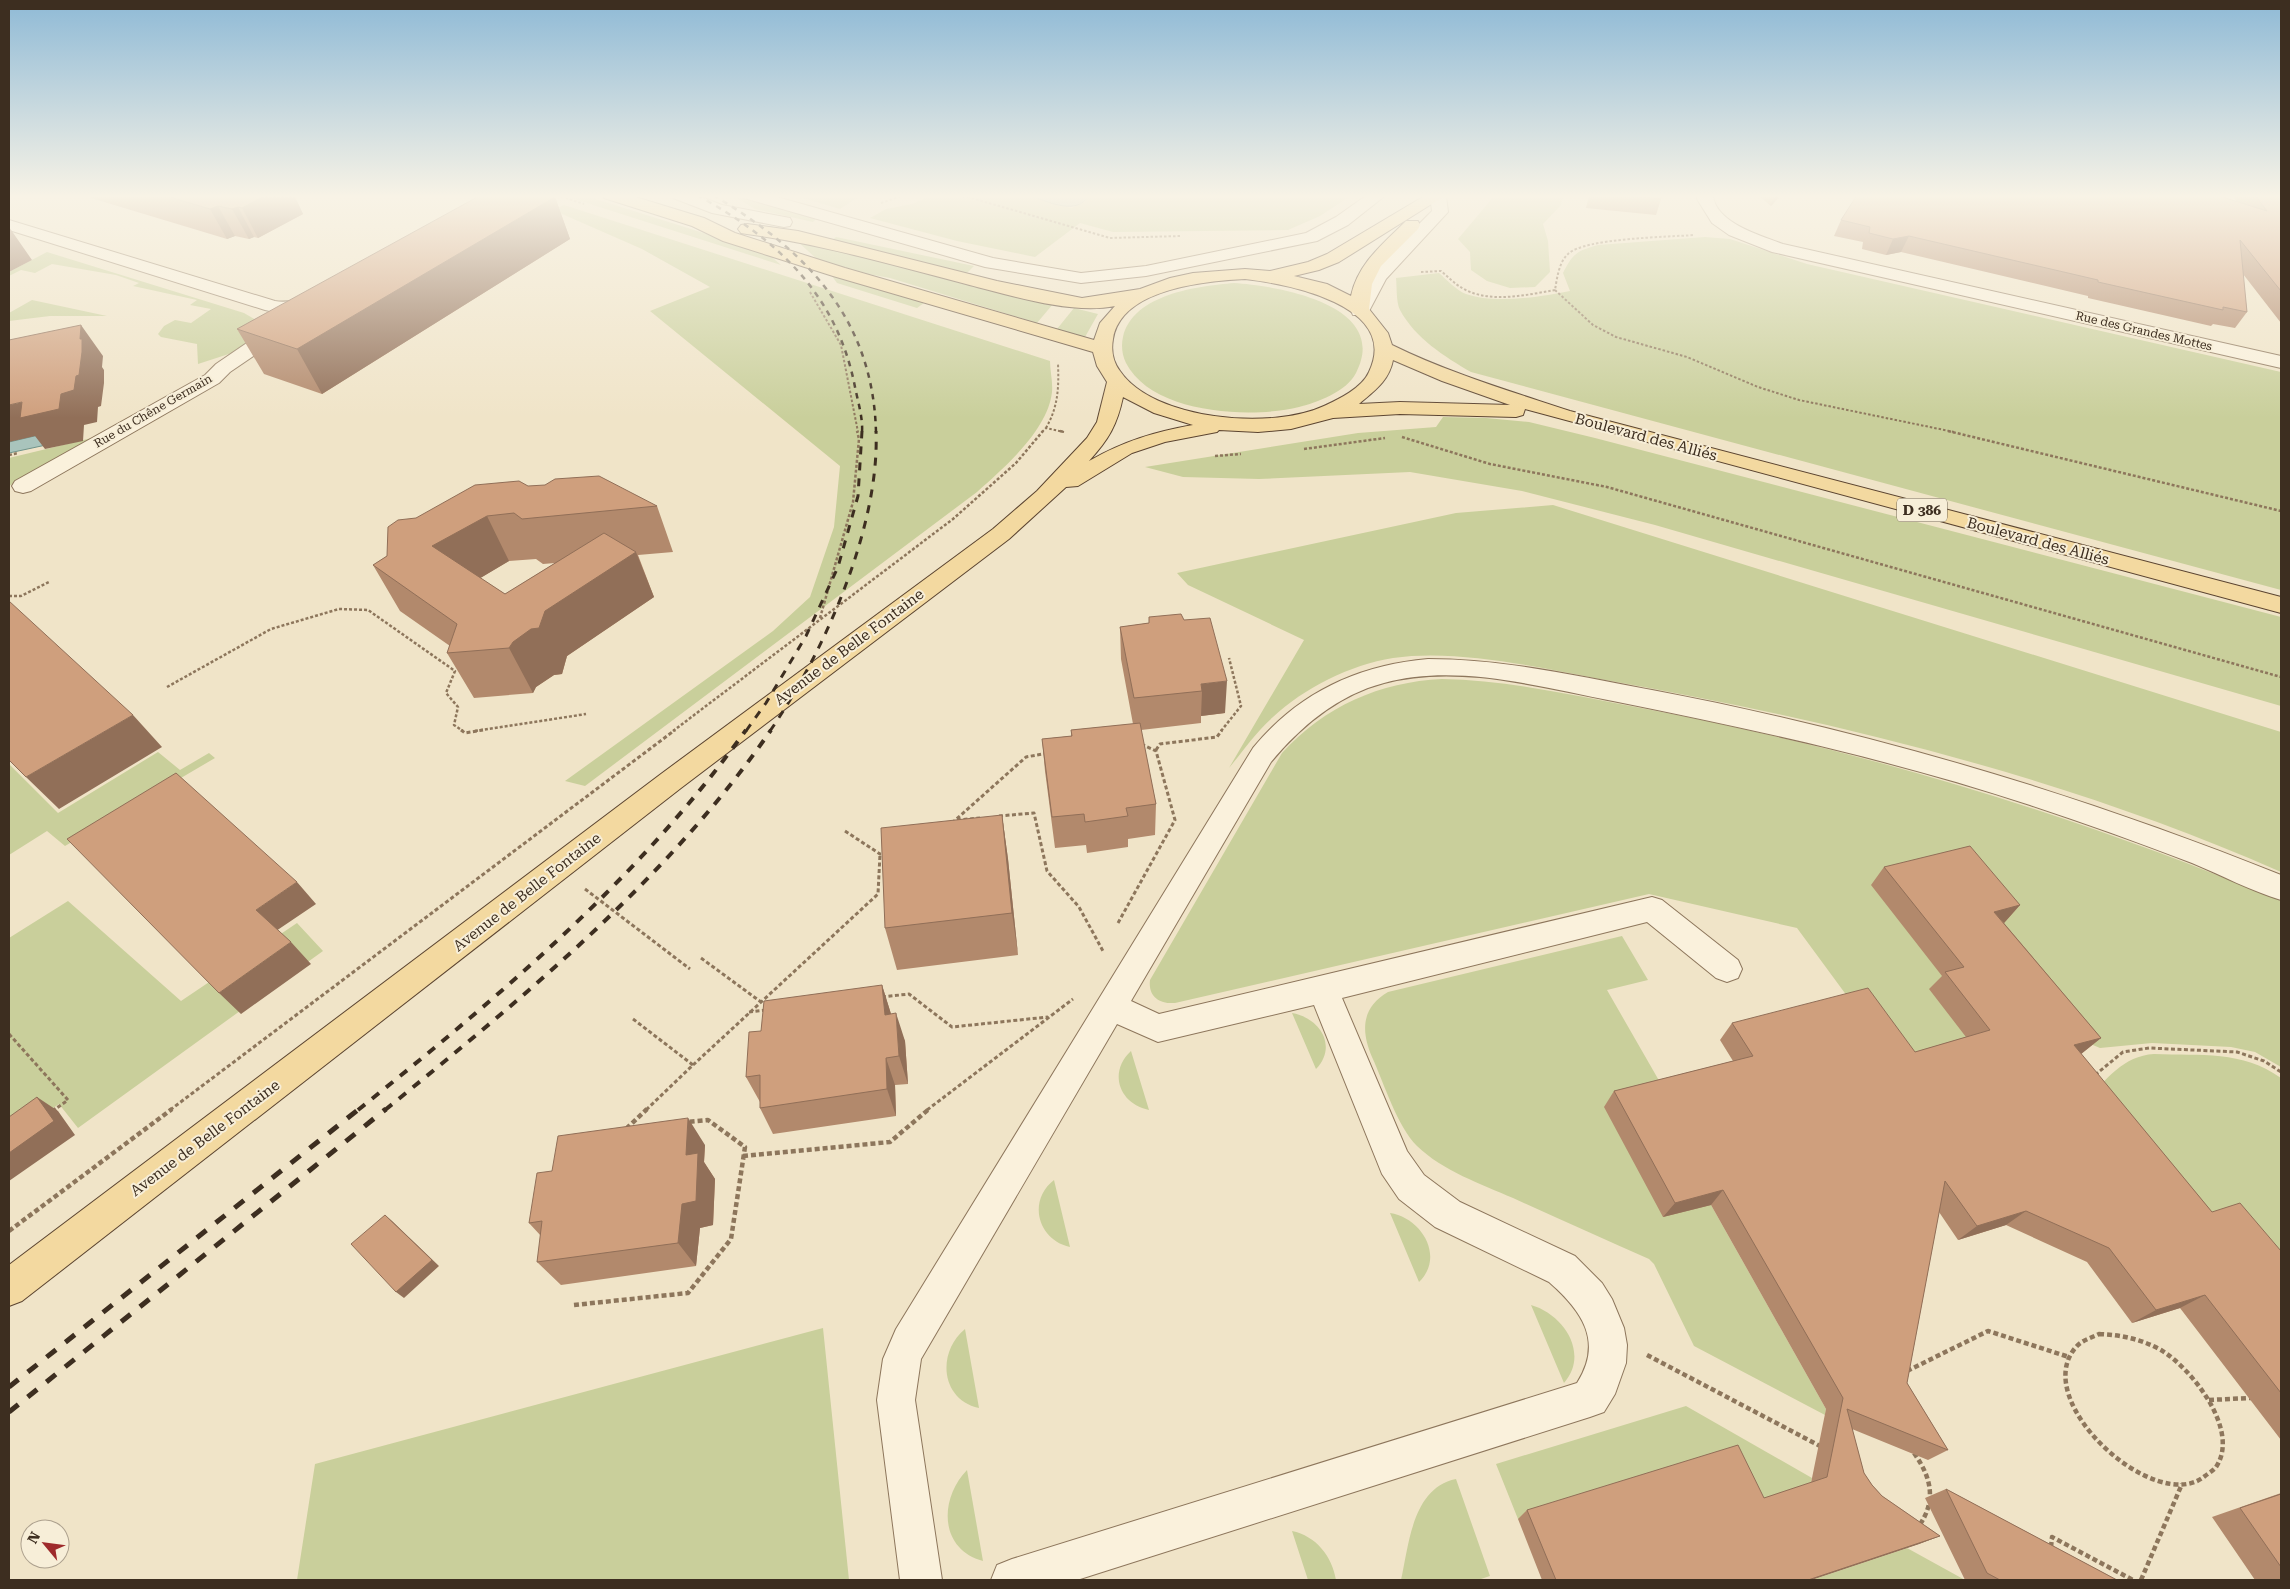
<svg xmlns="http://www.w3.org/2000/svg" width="2290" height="1589" font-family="'Roboto Serif',serif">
<rect width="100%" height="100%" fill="#f0e4c8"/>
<path fill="#c9cf9b" d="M 562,195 L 583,195 L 767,253 L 781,265 Z
M 732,195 L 816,219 L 813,222 L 755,209 Z
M 792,195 L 861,195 L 840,209 Z
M 932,195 L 1028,195 L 1071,208 L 1085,202 L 1090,195 L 1352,195 L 1320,216 L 1288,230 L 1113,232 L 1080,223 L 1035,257 L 957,241 L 870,218 L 886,209 L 912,204 Z
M 1495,195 L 1563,195 L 1561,205 L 1543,224 L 1548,241 L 1550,272 L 1535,287 L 1510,288 L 1487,281 L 1471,270 L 1470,252 L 1458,239 Z
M 564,205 L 1050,361 C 1050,371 1053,382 1052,392 C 1048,430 1004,468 977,492 L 585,786 L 565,781 L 773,631 L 810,597 L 834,527 L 840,466 L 650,311 L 710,287 L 642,249 L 553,210 Z
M 836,237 L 974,266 L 966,274 L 831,241 Z
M 1705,237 L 1730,239 L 1807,264 L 2281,372 L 2281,590 L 1471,372 C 1445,357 1415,338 1400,310 C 1396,302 1397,288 1396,278 L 1439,273 C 1446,279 1457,291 1466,294 C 1495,304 1540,297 1570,291 L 1563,273 C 1573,253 1577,251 1598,245 Z
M 796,240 L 995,292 L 1053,304 L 1037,323 L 890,278 L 846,270 L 819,261 Z
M 47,252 L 244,313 L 256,320 L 256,334 L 238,351 L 198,364 L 197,344 L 161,337 L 158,334 L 164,326 L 175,320 L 191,323 L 211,309 L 190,305 L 197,300 L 133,286 L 139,283 L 116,275 L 52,264 L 35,273 L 21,270 L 9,276 L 9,272 Z
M 829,272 L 924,303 L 917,308 L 837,283 Z
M 1234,283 C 1279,286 1391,305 1356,373 C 1346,392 1318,402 1299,407 C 1251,419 1152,414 1126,363 C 1122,355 1121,345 1123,337 C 1133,294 1198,286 1234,283 Z
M 32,300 L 107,316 L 50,316 L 9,321 L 9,313 Z
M 1074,308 L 1098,314 L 1085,337 L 1057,329 Z
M 1443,417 L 1486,418 L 1529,422 L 1595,438 L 2281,617 L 2281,706 L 1655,525 L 1522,491 L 1410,472 L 1259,479 L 1183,477 L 1145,467 L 1358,433 L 1436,427 Z
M 96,437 L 9,486 L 9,458 Z
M 1553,505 L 2281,732 L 2281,872 C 2068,778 1839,722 1611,681 C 1545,669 1459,648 1393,658 C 1350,665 1304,688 1273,717 C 1256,732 1243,751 1229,768 L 1304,640 L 1188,585 L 1177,573 L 1456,513 Z
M 1442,679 C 1509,680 1576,696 1641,708 C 1861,749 2075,815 2281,901 L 2281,1067 L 2255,1052 L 2231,1047 L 2152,1043 L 2100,1048 L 1948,984 L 1994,1074 L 1900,1068 L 1797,928 L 1649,894 L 1175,1003 C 1159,1004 1148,996 1150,980 L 1282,753 C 1325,706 1380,682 1442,679 Z
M 158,752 L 180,770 L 209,753 L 215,758 L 65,846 L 47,831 L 9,855 L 9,764 L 58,813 Z
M 68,901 L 181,1001 L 297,923 L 323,951 L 78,1128 L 59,1104 L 9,1138 L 9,938 Z
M 1622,936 L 1648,980 L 1607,990 L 1665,1091 L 1711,1205 L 1826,1409 L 1825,1415 L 1694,1346 L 1654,1264 L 1649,1259 C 1604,1239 1559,1219 1513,1198 C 1481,1184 1443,1171 1417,1146 C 1397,1126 1384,1083 1372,1057 C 1361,1031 1361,1008 1388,992 Z
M 1292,1013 C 1320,1018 1338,1046 1316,1069 Z
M 1131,1051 L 1149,1110 C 1119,1104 1108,1072 1131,1051 Z
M 2154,1054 C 2201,1056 2242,1050 2281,1078 L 2281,1296 L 2086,1100 C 2107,1079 2123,1056 2154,1054 Z
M 1054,1180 L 1070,1247 C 1038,1240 1027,1201 1054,1180 Z
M 1390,1213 C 1422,1218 1445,1257 1419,1282 Z
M 1531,1305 C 1563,1314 1590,1353 1564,1383 Z
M 823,1328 L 849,1580 L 297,1580 L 315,1464 Z
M 965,1329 L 979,1408 C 940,1399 937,1352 965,1329 Z
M 1686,1406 L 1812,1478 L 1810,1487 L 1748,1507 L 1518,1519 L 1496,1464 Z
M 967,1470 L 983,1561 C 939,1549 939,1499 967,1470 Z
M 1456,1479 L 1490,1576 L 1478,1580 L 1401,1580 C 1409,1545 1412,1488 1456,1479 Z
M 1292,1531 C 1316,1536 1332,1556 1336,1580 L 1308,1580 Z
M 1907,1548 L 1965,1580 L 1811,1580 Z"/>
<path fill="#a9c4bc" stroke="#6f938a" d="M 1028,195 L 1089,195 C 1077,217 1047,201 1028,195 Z
M 47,433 L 46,445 L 9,453 L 9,442 Z"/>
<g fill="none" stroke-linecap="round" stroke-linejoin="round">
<defs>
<path id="minor" d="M 671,195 L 696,195 L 722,205 L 790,218 L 792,222 L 790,226 L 784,227 L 712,213 L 673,198 Z
M 742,195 L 770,195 L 993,258 L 1081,273 L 1146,266 L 1306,233 L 1336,217 L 1367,195 L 1386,195 L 1348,225 L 1317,241 L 1146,276 L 1081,283 L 985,267 L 744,198 Z
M 1430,195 L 1446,195 L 1448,212 L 1386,279 L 1367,315 L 1353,315 L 1351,311 C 1371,270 1400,243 1432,211 Z
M 1697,195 L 1713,195 C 1715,223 1762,236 1783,244 L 2281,356 L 2281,368 L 1772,252 L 1729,235 L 1712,223 L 1697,199 Z
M 9,220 L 275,301 C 291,304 306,296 322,300 L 324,304 L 322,308 C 303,313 284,315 265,310 L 9,230 Z
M 280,323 L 287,325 L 289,329 L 287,333 L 230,372 L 219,383 L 31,491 L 23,493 L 15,491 L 12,486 L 15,481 L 205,375 L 216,364 L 273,325 Z
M 1428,659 C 1504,659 1578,676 1652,690 C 1868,731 2077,793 2281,875 L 2281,900 C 2251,891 2221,875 2192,863 C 2138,842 2084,823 2030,805 C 1893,760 1753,729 1613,701 C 1540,687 1457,663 1384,683 C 1338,695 1301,726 1271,762 L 1131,1001 L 1159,1014 L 1652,897 L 1662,900 L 1738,960 L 1742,969 L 1738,978 L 1727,982 L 1716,978 L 1647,922 L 1342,998 L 1407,1151 L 1424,1175 L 1460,1202 L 1575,1256 L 1602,1283 L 1612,1299 L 1624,1328 L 1627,1345 L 1626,1363 L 1615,1394 L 1604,1412 L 1590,1417 L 1077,1580 L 991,1580 L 997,1565 L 1012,1559 L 1577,1383 C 1604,1341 1581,1310 1549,1282 L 1435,1227 L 1399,1199 L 1382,1174 L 1314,1005 L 1158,1042 L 1117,1024 L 921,1359 L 915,1400 L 942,1580 L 900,1580 L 877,1400 L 883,1359 L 896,1329 L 1253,748 C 1298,693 1358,665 1428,659 Z"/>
<path id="major" d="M 602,195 L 629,195 L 704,218 L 735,233 L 845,268 L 1094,340 L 1100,323 L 1115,306 C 1071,315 1009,295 966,284 C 893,265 821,244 747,234 L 741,233 L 738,229 L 741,225 L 747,224 L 798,231 L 997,281 L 1082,298 L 1140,289 L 1170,278 L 1193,273 L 1245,269 L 1270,271 L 1308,262 L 1327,254 L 1426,195 L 1446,195 L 1339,262 L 1319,270 L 1294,276 L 1327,284 L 1351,296 C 1358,263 1383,244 1406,221 L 1418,221 L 1420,225 L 1418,229 L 1381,266 L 1372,284 L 1369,309 L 1388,333 L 1392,345 C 1449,373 1510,391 1570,411 L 2281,597 L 2281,613 L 1525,409 L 1523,415 L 1516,417 L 1400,414 L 1333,418 L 1291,429 L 1258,432 L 1219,430 L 1217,432 L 1165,442 L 1132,453 L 1078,486 L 1066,487 L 1009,539 L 681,788 L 22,1301 L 9,1306 L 9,1265 L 661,774 L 993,529 L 1037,491 L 1087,438 L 1097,422 L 1107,382 L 1097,366 L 1093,352 L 833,276 L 723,241 L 692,226 L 604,198 ZM 1245,279 C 1287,284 1401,305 1369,372 C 1362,388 1339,399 1324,406 C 1273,430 1154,421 1120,371 C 1113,362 1111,350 1113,339 C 1121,289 1205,281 1245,279 ZM 1393,360 L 1442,381 L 1510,405 L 1400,402 L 1359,404 C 1374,391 1389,381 1393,360 ZM 1123,397 L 1154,413 L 1193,425 C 1154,432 1124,441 1089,461 C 1109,439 1117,425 1123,397 Z"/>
</defs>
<use href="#minor" stroke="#8d765c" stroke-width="2"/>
<use href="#major" stroke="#5b4430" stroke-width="2"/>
<path stroke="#8d765c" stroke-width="2" stroke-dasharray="2.5 2" stroke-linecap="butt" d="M 557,195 L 584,204
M 954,195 L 968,197 L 1110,238 L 1180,236
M 881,203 L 904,195
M 1421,272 L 1441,271 C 1448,277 1455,284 1462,288 C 1489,304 1526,295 1555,290 C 1557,278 1559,262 1568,254 C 1584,238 1669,237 1694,235
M 1555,290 L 1593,325 L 1616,337 L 1687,357 L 1758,387 L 1799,400 L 1954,432
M 810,292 L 841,345 L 858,432
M 1046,428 C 1058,407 1059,388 1058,364
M 1042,432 L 1046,428 L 1064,432"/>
<path stroke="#8d765c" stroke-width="2.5" stroke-dasharray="3 2" stroke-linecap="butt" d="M 1060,431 L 1064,432
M 1948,431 L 2281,511
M 1402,437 L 1490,464 L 1607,487 L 2281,677
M 1304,449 L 1385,438
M 9,455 L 18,453
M 1215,456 L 1241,454
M 9,596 L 21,596 L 49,582
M 820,618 L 853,502 L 859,439 L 857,431
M 167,687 L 271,629 L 339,609 L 368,610 L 455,671 L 446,693 L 458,707 L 454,725 L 463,731
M 475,731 L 586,714
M 673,731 L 953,519 L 1016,463 L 1043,431
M 1221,731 L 1241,706 L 1229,658"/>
<path stroke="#8d765c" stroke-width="3" stroke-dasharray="4 2.5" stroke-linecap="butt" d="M 461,730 L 465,733 L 483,730
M 1156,750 L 1160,744 L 1217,737 L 1222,730
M 999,816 L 1034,813 L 1047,871 L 1079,907 L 1103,951
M 957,820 L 980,818
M 952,823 L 1026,757 L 1048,753
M 845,831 L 880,854 L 885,854
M 585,889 L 690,969
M 1118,923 L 1175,820 L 1156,751 L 1141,744
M 701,958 L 761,1002
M 882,997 L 909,994 L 952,1027 L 1048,1017
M 749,1012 L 767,1010
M 633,1019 L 693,1065 L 646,1110
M 9,1034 L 68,1100 L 54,1110
M 693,1065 L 878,894 L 880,854
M 2095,1075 L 2123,1052 L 2149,1048 L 2237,1052 L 2264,1061 L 2281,1072
M 170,1110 L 675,730
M 927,1110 L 1073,999"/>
<path stroke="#8d765c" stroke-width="4.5" stroke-dasharray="5 3" stroke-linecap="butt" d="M 53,1111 L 56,1109
M 630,1126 L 628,1127 L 647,1109
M 743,1156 L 890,1142 L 929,1109
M 9,1231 L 172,1109
M 574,1305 L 688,1293 L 731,1239 L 745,1147 L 708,1120 L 686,1122
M 2099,1334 C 2121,1335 2141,1339 2161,1350 C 2191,1368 2241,1430 2216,1467 C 2214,1470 2209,1473 2205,1476 C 2156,1517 2028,1401 2076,1347 C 2082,1340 2091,1338 2099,1334 Z
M 1647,1355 L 1820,1446
M 1907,1371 L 1988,1331 L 2069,1357
M 2209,1400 L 2251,1398
M 1914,1453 C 1931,1477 1937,1500 1919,1526
M 2051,1547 L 2052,1537 L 2133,1580
M 2141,1580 L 2182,1484"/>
<use href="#minor" fill="#faf1dc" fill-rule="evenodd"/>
<use href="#major" fill="#f3d9a0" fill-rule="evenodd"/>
<path stroke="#3d2e20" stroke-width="2.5" stroke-dasharray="5.5 5.5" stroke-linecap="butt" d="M 697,195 C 777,239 837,294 855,387 C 858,402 863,418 862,432
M 713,195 C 806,250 873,318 876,432"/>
<path stroke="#3d2e20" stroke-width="3" stroke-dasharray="8 8" stroke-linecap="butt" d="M 746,731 L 766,703 L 806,636 L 838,567 L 858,496 L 862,431
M 770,731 C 824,653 880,527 876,431"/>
<path stroke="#3d2e20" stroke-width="4" stroke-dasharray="9 9" stroke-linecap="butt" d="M 358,1110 C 500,996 639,879 746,730
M 385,1110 C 524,997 668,879 771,730"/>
<path stroke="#3d2e20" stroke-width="5" stroke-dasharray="12 12" stroke-linecap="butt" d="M 9,1387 L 359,1109
M 9,1412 L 386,1109"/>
</g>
<path fill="#b2896c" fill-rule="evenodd" d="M 89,195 L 294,195 L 303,214 L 258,238 L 254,237 L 249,239 L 235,236 L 227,239 L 91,198 Z
M 1589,195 L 1661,195 L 1661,199 L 1656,215 L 1586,208 Z
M 1758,195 L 1781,195 L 1771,206 Z
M 2232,195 L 2281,195 L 2281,323 L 2243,274 L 2247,312 L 2235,328 L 2213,324 L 2211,326 L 2088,298 L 2088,296 L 1901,252 L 1886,255 L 1862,249 L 1863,242 L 1834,236 L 1841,220 L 2057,197 L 2237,202 Z
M 555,197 L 570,239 L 322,394 L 264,374 L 237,329 Z
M 528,486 L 657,506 L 673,552 L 638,555 L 654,597 L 567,656 L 562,674 L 554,675 L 536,687 L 533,693 L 474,698 L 447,653 L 450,646 L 400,611 L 373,565 L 387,556 L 416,518 ZM 536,559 L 543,564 L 555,563 L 505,594 L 480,578 L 509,561 Z
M 1149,623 L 1225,713 L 1201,716 L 1201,723 L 1141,730 L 1156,804 L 1155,835 L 1128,839 L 1128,847 L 1087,853 L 1086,845 L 1055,848 L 1045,771 L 1042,739 L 1071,736 L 1071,730 L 1133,724 L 1121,659 L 1120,627 Z
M 1002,815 L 1008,859 L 1018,955 L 897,970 L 885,928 Z
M 1884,867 L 2020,905 L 2004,923 L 2101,1038 L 2081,1054 L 2212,1212 L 2281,1251 L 2281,1440 L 2180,1308 L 2132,1323 L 2087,1262 L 2006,1225 L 1958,1240 L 1939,1212 L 1907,1383 L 1948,1450 L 1928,1460 L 1852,1429 L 1864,1473 L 1872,1485 L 1882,1496 L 1940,1536 L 1919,1544 L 1811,1580 L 1542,1580 L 1518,1519 L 1527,1510 L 1764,1498 L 1811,1483 L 1826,1409 L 1711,1205 L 1663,1217 L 1604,1107 L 1614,1091 L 1733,1061 L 1720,1040 L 1732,1023 L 1915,1052 L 1966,1037 L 1929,989 L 1942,976 L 1871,885 Z
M 882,985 L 891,1014 L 905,1041 L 908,1084 L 895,1085 L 896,1116 L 773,1134 L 760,1108 L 760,1102 L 746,1077 L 761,1031 Z
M 705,1145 L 704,1162 L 715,1179 L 713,1225 L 700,1228 L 696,1266 L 561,1285 L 537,1262 L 541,1236 L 529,1223 L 552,1171 Z
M 1946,1489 L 2117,1580 L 1965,1580 L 1925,1498 Z
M 2281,1493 L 2281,1580 L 2255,1580 L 2212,1517 Z"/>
<path fill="#916f58" d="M 266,195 L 294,195 L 303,214 L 258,238 L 242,208 Z
M 1775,195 L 1781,195 L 1771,206 Z
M 555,197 L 570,239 L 322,394 L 297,349 Z
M 218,206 L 235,236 L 227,239 L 210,209 Z
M 238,207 L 254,237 L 249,239 L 232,209 Z
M 9,227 L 32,260 L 9,272 Z
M 1909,236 L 1901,252 L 1886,255 L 1893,239 Z
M 81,325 L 103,356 L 102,367 L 104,370 L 104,383 L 101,406 L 98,407 L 97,422 L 84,425 L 83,441 L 45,449 L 35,436 L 9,442 L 9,405 L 61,394 L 76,376 Z
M 487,516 L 509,561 L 457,592 L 432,546 Z
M 636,552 L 654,597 L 567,656 L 562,674 L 554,675 L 536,687 L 533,693 L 509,648 L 513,642 L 545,611 Z
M 1227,681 L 1225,713 L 1201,716 L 1202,691 L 1201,684 Z
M 133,715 L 162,747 L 59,809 L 26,777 Z
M 1002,815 L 1008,859 L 1018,955 L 1012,913 Z
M 297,882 L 316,904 L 276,931 L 256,910 Z
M 2020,905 L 2004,923 L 1994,912 Z
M 291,942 L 311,964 L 241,1014 L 219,993 Z
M 882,985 L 891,1014 L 885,1015 Z
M 896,1013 L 905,1041 L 908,1084 L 899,1056 Z
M 2101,1038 L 2081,1054 L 2074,1045 Z
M 886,1058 L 895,1085 L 896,1116 L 887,1089 Z
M 37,1097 L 58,1111 L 75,1135 L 9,1181 L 9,1153 Z
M 688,1118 L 705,1145 L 704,1162 L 715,1179 L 713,1225 L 700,1228 L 696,1266 L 678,1243 Z
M 1723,1190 L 1711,1205 L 1663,1217 L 1675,1203 Z
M 2026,1211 L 2006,1225 L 1958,1240 L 1977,1226 Z
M 385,1215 L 392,1221 L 439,1266 L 404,1298 L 396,1292 Z
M 2205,1295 L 2180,1308 L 2132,1323 L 2156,1310 Z
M 1940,1536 L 1919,1544 L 1811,1580 L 1808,1580 Z"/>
<path fill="#cf9f7d" stroke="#916f58" d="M 163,195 L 266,195 L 242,208 L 238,207 L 232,209 L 218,206 L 210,209 Z
M 481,195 L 551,195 L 555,197 L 297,349 L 237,329 Z
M 1622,195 L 1661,195 L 1661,199 Z
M 1857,195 L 2056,195 L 2057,197 L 2069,195 L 2216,195 L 2267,211 L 2255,195 L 2281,195 L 2281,291 L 2240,240 L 2247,312 L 2223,307 L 2223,310 L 2196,304 L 2098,282 L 2098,280 L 1909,236 L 1893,239 L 1869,233 L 1870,227 L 1841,220 Z
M 81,325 L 80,339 L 82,339 L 82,352 L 79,375 L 76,376 L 74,390 L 61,394 L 59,409 L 20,418 L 22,402 L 9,405 L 9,340 Z
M 599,476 L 657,506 L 522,519 L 514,513 L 487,516 L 432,546 L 505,594 L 604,533 L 636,552 L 545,611 L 539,628 L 531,629 L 513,642 L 509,648 L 447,653 L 457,624 L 373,565 L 387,556 L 388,527 L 398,520 L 416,518 L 475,485 L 519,481 L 528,486 L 545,485 L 555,479 Z
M 9,601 L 133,715 L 26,777 L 9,760 Z
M 1181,614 L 1184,620 L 1210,618 L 1227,681 L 1201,684 L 1202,691 L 1134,698 L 1120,627 L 1149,623 L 1149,617 Z
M 1140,723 L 1156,804 L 1126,808 L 1128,816 L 1085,822 L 1084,814 L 1052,817 L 1042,739 L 1072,736 L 1071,730 Z
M 176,773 L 297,882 L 256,910 L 291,942 L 219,993 L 67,839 Z
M 1002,815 L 1012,913 L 885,928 L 881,828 Z
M 1970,846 L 2020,905 L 1994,912 L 2101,1038 L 2074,1045 L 2212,1212 L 2240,1203 L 2281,1251 L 2281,1393 L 2205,1295 L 2156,1310 L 2109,1248 L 2026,1211 L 1977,1226 L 1945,1181 L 1907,1383 L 1948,1450 L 1847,1409 L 1864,1473 L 1872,1485 L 1882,1496 L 1940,1536 L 1808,1580 L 1556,1580 L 1527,1510 L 1738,1445 L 1764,1498 L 1827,1477 L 1843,1398 L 1723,1190 L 1675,1203 L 1614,1091 L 1753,1056 L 1732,1023 L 1868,988 L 1915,1052 L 1990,1030 L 1945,972 L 1964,967 L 1884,867 Z
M 882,985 L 885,1015 L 896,1013 L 899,1056 L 886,1058 L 887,1089 L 760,1108 L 760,1075 L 746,1077 L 749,1032 L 761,1031 L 764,1001 Z
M 37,1097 L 54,1121 L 9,1153 L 9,1117 Z
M 688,1118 L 686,1155 L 698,1153 L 696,1201 L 682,1204 L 678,1243 L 537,1262 L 542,1221 L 529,1223 L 537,1173 L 552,1171 L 558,1136 Z
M 385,1215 L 432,1260 L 396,1292 L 351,1244 Z
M 1946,1489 L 2117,1580 L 2000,1580 L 1987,1573 Z
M 2281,1494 L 2281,1567 L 2240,1508 Z"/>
<linearGradient id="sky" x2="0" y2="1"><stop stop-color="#8fbad6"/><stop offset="0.47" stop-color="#f8f3e6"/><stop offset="1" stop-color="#f8f3e6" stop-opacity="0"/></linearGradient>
<rect width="2290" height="418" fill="url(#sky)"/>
<g text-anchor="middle" stroke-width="4" stroke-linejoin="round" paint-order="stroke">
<g font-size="12" fill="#3d2e20" stroke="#f7eed8">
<text transform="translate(2144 331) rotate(13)" y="4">Rue des Grandes Mottes</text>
<text transform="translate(153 411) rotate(-30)" y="4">Rue du Chêne Germain</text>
</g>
<rect fill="#f7eed8" stroke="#756857" stroke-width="1" x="1897" y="498.5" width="50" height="23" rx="4"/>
<g font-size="14" font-weight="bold" fill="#3d2e20">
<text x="1922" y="515">D 386</text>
</g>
<g font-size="15" fill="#3d2e20" stroke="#f7eed8">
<text transform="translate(1646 437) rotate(15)" y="5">Boulevard des Alliés</text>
<text transform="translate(2038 541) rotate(15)" y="5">Boulevard des Alliés</text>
<text transform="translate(849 647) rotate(-37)" y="5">Avenue de Belle Fontaine</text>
<text transform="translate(527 892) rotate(-38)" y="5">Avenue de Belle Fontaine</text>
<text transform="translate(205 1138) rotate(-37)" y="5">Avenue de Belle Fontaine</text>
</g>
</g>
<rect width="2290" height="1589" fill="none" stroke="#3d2e20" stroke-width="20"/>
<g transform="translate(45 1544) rotate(299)"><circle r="24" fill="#f7eed8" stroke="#ada18e"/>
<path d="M0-4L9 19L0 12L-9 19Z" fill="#9e2a2b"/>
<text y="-8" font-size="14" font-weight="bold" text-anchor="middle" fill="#3d2e20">N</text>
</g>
</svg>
